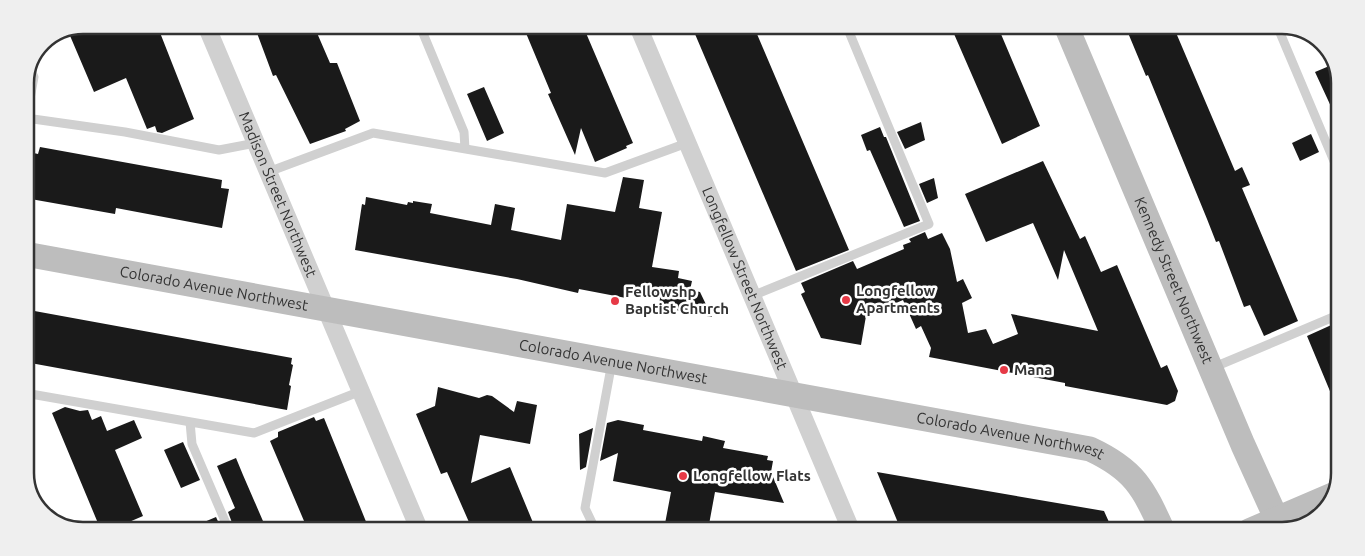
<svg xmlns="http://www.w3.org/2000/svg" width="1365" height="556" font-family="Ubuntu,sans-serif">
<rect width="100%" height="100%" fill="#fff"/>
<path fill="#1a1a1a" d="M 83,25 L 157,25 L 194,119 L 162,133 L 157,132 L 155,126 L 147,129 L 126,78 L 94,92 L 68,31 Z
M 254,25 L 314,26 L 330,63 L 337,63 L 360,121 L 345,129 L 346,131 L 310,144 L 276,75 L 273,76 Z
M 523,26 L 583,26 L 633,143 L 626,146 L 627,148 L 595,162 L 581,128 L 575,155 L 548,94 L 551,93 Z
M 692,27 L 754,27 L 849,250 L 796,271 Z
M 951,27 L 998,27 L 1040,126 L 1002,144 Z
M 1126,28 L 1174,28 L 1235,171 L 1242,167 L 1250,185 L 1242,188 L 1298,321 L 1264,336 L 1250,305 L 1244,307 L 1219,241 L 1216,242 L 1207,219 L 1148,75 L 1146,76 Z
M 1334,64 L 1340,79 L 1340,126 L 1315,72 Z
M 484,87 L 504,133 L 487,141 L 467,94 Z
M 921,122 L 925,140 L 905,149 L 897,132 Z
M 880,127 L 884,137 L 886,137 L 920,221 L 904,227 L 870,150 L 867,151 L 861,135 Z
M 1311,134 L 1319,152 L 1300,161 L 1292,143 Z
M 40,147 L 222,180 L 221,188 L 229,189 L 222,228 L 116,208 L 115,214 L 25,198 L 25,174 L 29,152 L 38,154 Z
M 1043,161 L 1080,239 L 1085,236 L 1101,272 L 1117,265 L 1161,368 L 1167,365 L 1178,391 L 1175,401 L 1167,405 L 1065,386 L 1065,383 L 929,357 L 931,348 L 921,326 L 916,329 L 903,300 L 866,316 L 861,345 L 821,338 L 801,294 L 805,292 L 801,283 L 853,261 L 857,269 L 904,249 L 903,245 L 911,242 L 909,239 L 925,232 L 928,239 L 942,233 L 950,249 L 957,282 L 963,279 L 972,298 L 962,303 L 968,333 L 986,329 L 993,344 L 1018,334 L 1011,314 L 1098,331 L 1064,250 L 1058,280 L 1033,223 L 986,242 L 965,194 Z
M 623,177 L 644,180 L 639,208 L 662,212 L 652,267 L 679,271 L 678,278 L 692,281 L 690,290 L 700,292 L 712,317 L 659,307 L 660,298 L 627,292 L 626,298 L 579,289 L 578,293 L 517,279 L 355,250 L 362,204 L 365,205 L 366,197 L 407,205 L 408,202 L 413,203 L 413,201 L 432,204 L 430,213 L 491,225 L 495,204 L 515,208 L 511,230 L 561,240 L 567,204 L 615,212 Z
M 934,178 L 938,198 L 927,203 L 919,184 Z
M 29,310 L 292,358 L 291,364 L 293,365 L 289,385 L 291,386 L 287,410 L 25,362 L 25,315 L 28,316 Z
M 1338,322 L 1338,335 L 1337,408 L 1307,336 Z
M 438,387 L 479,398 L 487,395 L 492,396 L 514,412 L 517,401 L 537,405 L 530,444 L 480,435 L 471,483 L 510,467 L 534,525 L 523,529 L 472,529 L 447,472 L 441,474 L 416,414 L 435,406 Z
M 65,407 L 80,411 L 88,410 L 92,420 L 101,416 L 107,431 L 134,420 L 142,438 L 115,450 L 143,516 L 115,528 L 100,528 L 52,413 Z
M 314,417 L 316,421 L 324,418 L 369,529 L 307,528 L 270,441 L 278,437 L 278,432 Z
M 618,420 L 644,425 L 643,430 L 702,441 L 703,436 L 725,441 L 723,448 L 768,456 L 767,460 L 773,461 L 771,472 L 784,503 L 715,492 L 708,530 L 664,529 L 671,492 L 613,481 L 618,453 L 600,461 L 607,423 Z
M 593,428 L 586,467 L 580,470 L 579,434 Z
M 183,442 L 200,480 L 181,488 L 164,450 Z
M 236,458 L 243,475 L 266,528 L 234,528 L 228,512 L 235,508 L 217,466 Z
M 877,472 L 1104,511 L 1113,531 L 901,530 Z
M 216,517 L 221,528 L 190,528 Z"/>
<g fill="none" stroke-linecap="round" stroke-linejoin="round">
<path stroke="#d0d0d0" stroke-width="9" d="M 420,26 L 464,132 L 465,149
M 1278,28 L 1339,173
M 26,118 L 125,132 L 219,150 L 256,143
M 25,126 L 34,77 L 30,68
M 268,172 L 373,133 L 605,173 L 687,143
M 752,296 L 929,224 L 847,27
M 1212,368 L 1338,315
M 25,393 L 254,433 L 361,391
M 190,422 L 192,444 L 228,528
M 595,529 L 585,508 L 612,362"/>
<g stroke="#d0d0d0" stroke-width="18">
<path id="s1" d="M 206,25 L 419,529"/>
<path id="s2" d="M 638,26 L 851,530"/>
</g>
<g stroke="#bdbdbd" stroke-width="25">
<path id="s3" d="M 1067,28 L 1243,445 L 1282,531"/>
<path id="s4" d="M 25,254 L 1090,449 C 1135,470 1143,488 1163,531"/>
<path d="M 1249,531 L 1335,494"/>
</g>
</g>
<g fill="#e63946" stroke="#fff" stroke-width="2">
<circle cx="846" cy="300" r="5"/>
<circle cx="615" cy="301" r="5"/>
<circle cx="1004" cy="370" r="5"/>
<circle cx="683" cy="476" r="5"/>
</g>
<g text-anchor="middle" stroke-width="5" stroke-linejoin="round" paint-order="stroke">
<g font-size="15" fill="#333" stroke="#fff">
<text dy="5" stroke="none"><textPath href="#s1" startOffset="184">Madison Street Northwest</textPath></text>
<text dy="5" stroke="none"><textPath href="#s2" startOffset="274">Longfellow Street Northwest</textPath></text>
<text dy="5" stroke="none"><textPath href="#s3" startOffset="274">Kennedy Street Northwest</textPath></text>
<text dy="5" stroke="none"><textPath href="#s4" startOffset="192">Colorado Avenue Northwest</textPath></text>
<text dy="5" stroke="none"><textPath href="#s4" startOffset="598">Colorado Avenue Northwest</textPath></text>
<text dy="5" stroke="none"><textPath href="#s4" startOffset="1002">Colorado Avenue Northwest</textPath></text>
</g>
<g font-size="15" font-weight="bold" fill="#333" stroke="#fff" text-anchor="start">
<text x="856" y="296">Longfellow<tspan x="856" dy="17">Apartments</tspan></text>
<text x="625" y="297">Fellowshp<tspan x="625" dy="17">Baptist Church</tspan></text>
<text x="1014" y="375">Mana</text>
<text x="693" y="481">Longfellow Flats</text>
</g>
</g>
<path d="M0 0H1365V556H0ZM83 34H1282A49 49 0 0 1 1331 83V473A49 49 0 0 1 1282 522H83A49 49 0 0 1 34 473V83A49 49 0 0 1 83 34Z" fill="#efefef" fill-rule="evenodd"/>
<path fill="none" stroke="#333" stroke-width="2.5" d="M83 34H1282A49 49 0 0 1 1331 83V473A49 49 0 0 1 1282 522H83A49 49 0 0 1 34 473V83A49 49 0 0 1 83 34Z"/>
</svg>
